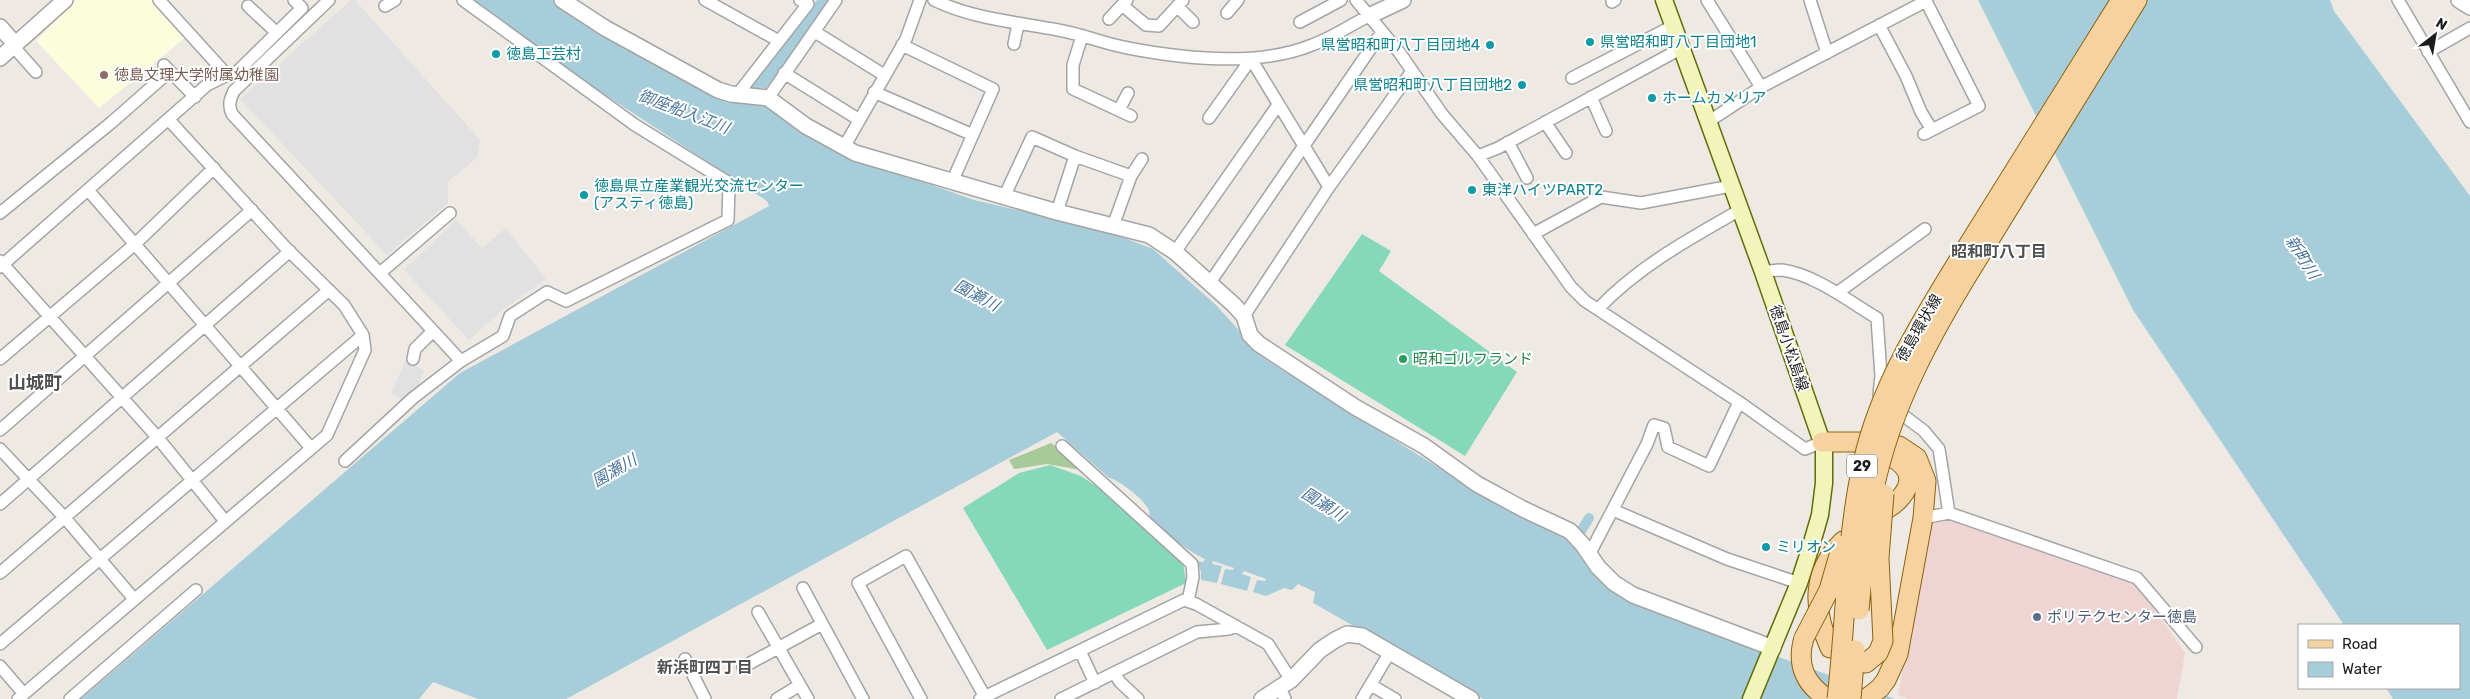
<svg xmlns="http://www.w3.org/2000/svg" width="2470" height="699" font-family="Rubik,'Noto Sans JP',sans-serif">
<rect width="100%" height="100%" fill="#eeeae3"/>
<path fill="#eed5d3" d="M 1952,519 L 2135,581 L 2185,653 L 2177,699 L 1908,699 L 1898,695 L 1932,522 Z"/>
<path fill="#fcfddd" d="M 75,0 L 154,0 L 185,38 L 99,108 L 36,41 Z"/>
<path fill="#a8ca9a" d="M 1051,443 L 1071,457 L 1081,470 L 1047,464 L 1014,469 L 1009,460 Z"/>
<path fill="#85d8b9" d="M 1362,234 L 1391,251 L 1379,271 L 1517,372 L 1465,456 L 1285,345 Z
M 1050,465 L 1081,476 L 1120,502 L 1183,561 L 1186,583 L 1047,650 L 963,508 L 1019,473 Z"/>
<path fill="#e1e1e1" d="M 351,0 L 355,0 L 480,140 L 477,158 L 448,181 L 448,203 L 387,255 L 240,99 Z
M 456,220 L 482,248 L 506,228 L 546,279 L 506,307 L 469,340 L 404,270 Z
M 407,357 L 418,361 L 417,366 L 424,371 L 418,387 L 402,400 L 391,393 Z"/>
<path fill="#a6cdd9" d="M 474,0 L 552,0 L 597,32 L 693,86 L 728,103 L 746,101 L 764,104 L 783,117 L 864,161 L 974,200 L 1104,230 L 1153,249 L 1216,305 L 1265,359 L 1508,511 L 1568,540 L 1623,597 L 1684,623 L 1895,699 L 1483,699 L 1313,603 L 1315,592 L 1298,584 L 1292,590 L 1284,588 L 1266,596 L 1253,592 L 1257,580 L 1265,581 L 1266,579 L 1244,571 L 1242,574 L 1251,577 L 1247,591 L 1221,584 L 1225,569 L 1233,570 L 1234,568 L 1213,561 L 1212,564 L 1222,566 L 1217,583 L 1201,580 L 1201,571 L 1196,561 L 1203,562 L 1205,559 C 1193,554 1159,530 1151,519 C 1149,516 1150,511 1148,508 C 1141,497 1120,481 1108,477 L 1057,432 L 566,699 L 478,699 L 433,682 L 419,699 L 81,699 L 460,373 L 769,206 L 767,201 L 566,69 Z
M 817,0 L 833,0 L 766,88 L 748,88 Z
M 1978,0 L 2330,0 L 2334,11 L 2470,196 L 2470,699 L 2393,699 L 2386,688 L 2459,688 L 2459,625 L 2344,625 L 2133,310 Z"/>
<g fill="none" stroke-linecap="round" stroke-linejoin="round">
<path stroke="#a6cdd9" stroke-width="10" d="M 1574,543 L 1589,518"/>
<defs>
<path id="minor" d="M 329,0 L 234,91 C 230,99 228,105 232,114 L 461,361
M 705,0 L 779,41
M 934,0 C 973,19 1016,22 1058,30 C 1082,34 1105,44 1128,48 C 1185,59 1258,67 1312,45 C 1332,38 1350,25 1369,16
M 1127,0 L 1122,5 L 1146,25 L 1159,26 L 1183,0
M 1356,0 L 1399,52 L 1442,114 L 1478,156 L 1571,287 L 1585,301 L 1739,402 L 1805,449 L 1822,442
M 1707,0 L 1761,87
M 1810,0 L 1827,53
M 2398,0 L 2470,122
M 1612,2 L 1615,0
M 248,6 L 277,33
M 385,6 L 395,0
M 1177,6 L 1193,22
M 1227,13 L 1238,0
M 1109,19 L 1122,5
M 1300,22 L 1341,0
M 1879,25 L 1906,76 L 1921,112 L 1932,130
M 815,32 L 884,75
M 1082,36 L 1073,65 L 1073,89 L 1131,116
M 1014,44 L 1018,24
M 902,45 L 993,89 L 952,182
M 13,46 L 36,72
M 2428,52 L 2470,28
M 164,65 L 195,97
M 784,73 L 858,119
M 227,75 L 237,72 L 302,8 L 294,0
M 1572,78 L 1673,26
M 874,92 L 973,135
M 737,95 L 808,4 L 800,0
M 1591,97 L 1606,131
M 768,98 L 836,0
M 1119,110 L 1128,93
M 1209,118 L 1251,59 L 1329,187
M 1545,122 L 1566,153
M 1708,122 L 1761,87 L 1926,1 L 1979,106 L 1924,134
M 1508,142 L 1527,178
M 844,147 L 906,39 L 920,0
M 1478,156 L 1498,148 L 1682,48
M 1131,176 L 1142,159
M 88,190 L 311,448
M 1004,197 L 1032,137 L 1075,156 L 1131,176 L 1113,226
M 1057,212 L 1075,156
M 0,213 L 112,122 L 170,71
M 1533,234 L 1601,197 L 1641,203 L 1731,186
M 1175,252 L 1278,105
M 0,261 L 158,438 L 225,521
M 0,267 L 207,85 L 227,75 L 159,0
M 1763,272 C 1769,271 1776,270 1782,270 C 1814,274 1850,302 1877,318 L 1881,376 L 1879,395
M 380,273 L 450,213
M 1209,284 L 1382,32
M 1837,293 L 1925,229
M 1598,309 C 1639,266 1689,239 1740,210
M 1244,316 L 1329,187 L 1412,71
M 0,359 L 135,244 L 214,168
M 413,359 L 415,349 L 433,331
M 1895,409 L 1924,431 L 1939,449 L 1949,513 L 1923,518
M 0,430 L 252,210
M 1062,446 L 1192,564 L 1193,577 L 1188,601
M 0,449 L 65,518 L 134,599
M 345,461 L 413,398 L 461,361 L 503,336 L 510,316 L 547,292 L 566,301 L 728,220 L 729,183 L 635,125 L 463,0
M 0,504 L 290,251
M 1613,510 L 1727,559 L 1799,583
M 1949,513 L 2137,578 L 2196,647
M 1589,555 L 1647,444 L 1654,425 L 1664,428 L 1668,447 L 1709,466 L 1739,402
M 0,573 L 329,290
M 803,588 L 863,699
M 758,612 L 808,699
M 0,644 L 363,335
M 1080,651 L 1095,683
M 685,659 L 705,699
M 0,666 L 24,694
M 743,667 L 822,624
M 1114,673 L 1120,682 L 1138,699
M 1371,685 L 1395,699
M 1280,688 L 1285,699
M 18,699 L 327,435 L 365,350 L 363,335 L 344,305 L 286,248 L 169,120
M 70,699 L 196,590
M 777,699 L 800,685
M 921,699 L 858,583 L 906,556 L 985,697
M 980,699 L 1184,600 L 1196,604 L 1268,644 L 1291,680
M 1061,699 L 1197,632 L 1229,629 L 1236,626
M 1362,699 L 1390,652"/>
<path id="tertiary" d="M 562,0 L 605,28 L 718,90 L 731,94 L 768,98 L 806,126 L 855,153 L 1057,212 L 1149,235 L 1175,252 L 1234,305 L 1244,316 L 1250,335 L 1259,344 L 1355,407 L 1424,446 L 1477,484 L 1523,509 L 1570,531 L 1583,545 L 1598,567 L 1614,583 L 1633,595 L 1773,648
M 2459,0 L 2470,7
M 1369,16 L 1403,0
M 0,27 L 15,44
M 0,58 L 65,0
M 1262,699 L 1291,680 L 1320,650 L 1335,640 L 1347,634 L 1362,636 L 1471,699"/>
<path id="secondary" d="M 1664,0 L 1763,272 L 1824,448 L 1824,483 L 1820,515 L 1811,546 L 1799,583 L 1751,699"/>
<path id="primary" d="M 1962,255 L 2121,0
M 1975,263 L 2137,0
M 1822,442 L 1879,442 L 1899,446 L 1917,458 L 1926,481 L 1923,518 L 1898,654 L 1886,680 L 1880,688 L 1866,699
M 1870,451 C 1894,454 1923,471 1901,497 C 1894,506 1882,512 1872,517
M 1804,638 C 1796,665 1805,684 1828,699
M 1830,648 C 1813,609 1811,573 1843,541"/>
</defs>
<use href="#minor" stroke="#a4a4a4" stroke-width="14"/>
<use href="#tertiary" stroke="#a4a4a4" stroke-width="18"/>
<use href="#secondary" stroke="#616d0b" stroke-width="19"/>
<use href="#primary" stroke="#8d6309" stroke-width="21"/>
<use href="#minor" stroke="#fff" stroke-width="11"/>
<use href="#tertiary" stroke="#fff" stroke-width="15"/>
<use href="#secondary" stroke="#f1f5b9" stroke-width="16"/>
<use href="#primary" stroke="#f6d2a0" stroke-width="19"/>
<defs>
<path id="primary-bridge" d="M 1859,610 C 1863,570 1865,529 1874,489 C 1891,407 1931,334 1975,263
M 1804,638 L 1829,590 L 1842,545
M 1843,658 L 1866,663 L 1878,653 L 1883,641 L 1879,558 L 1884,494
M 1837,699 C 1846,622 1846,537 1863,462 C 1880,386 1922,320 1962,255
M 1851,699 L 1855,650"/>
</defs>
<use href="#primary-bridge" stroke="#8d6309" stroke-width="21" stroke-linecap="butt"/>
<use href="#primary-bridge" stroke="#f6d2a0" stroke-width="19"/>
</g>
<g fill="#0f9aa8" stroke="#fff" stroke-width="2">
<circle cx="1590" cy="42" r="5"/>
<circle cx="1490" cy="45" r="5"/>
<circle cx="496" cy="54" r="5"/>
<circle cx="1522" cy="85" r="5"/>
<circle cx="1652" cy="98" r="5"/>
<circle cx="1472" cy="190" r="5"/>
<circle cx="584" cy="195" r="5"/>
<circle cx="1766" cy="547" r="5"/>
</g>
<circle fill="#8d6e63" stroke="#fff" stroke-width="2" cx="104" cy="75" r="5"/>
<circle fill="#2e9e5b" stroke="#fff" stroke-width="2" cx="1403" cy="359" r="5"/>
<circle fill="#5c6f8a" stroke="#fff" stroke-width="2" cx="2037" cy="617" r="5"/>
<g text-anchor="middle" stroke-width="4" stroke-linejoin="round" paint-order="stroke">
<rect fill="#fff" stroke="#616161" stroke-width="1" x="1847" y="454.5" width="30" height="23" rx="4"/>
<g font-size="14" font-weight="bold" fill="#1d1d1d">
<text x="1862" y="471">29</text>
</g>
<g font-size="15" fill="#0d838f" stroke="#fff" text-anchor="start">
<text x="1600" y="47">県営昭和町八丁目団地1</text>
<text x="1480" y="50" text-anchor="end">県営昭和町八丁目団地4</text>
<text x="506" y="59">徳島工芸村</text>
<text x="1512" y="90" text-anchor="end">県営昭和町八丁目団地2</text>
<text x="1662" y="103">ホームカメリア</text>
<text x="594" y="191">徳島県立産業観光交流センター<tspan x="594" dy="17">(アスティ徳島)</tspan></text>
<text x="1482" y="195">東洋ハイツPART2</text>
<text x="1776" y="552">ミリオン</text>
</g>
<g font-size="15" fill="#785e54" stroke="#fff" text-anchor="start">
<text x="114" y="80">徳島文理大学附属幼稚園</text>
</g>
<g font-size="15" fill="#1d1d1d" stroke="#fff">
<text transform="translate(1919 328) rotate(-60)" y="5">徳島環状線</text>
<text transform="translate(1789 348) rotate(71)" y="5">徳島小松島線</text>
</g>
<g font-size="15" fill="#27864d" stroke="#fff" text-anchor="start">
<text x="1413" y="364">昭和ゴルフランド</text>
</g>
<g font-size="15" fill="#4e5e75" stroke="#fff" text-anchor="start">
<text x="2047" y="622">ポリテクセンター徳島</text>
</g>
<g font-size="16" font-style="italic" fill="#4c759f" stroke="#fff">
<text transform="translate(684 111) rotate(21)" y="6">御座船入江川</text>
<text transform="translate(2303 257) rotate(57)" y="6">新町川</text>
<text transform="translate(977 295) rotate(28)" y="6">園瀬川</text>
<text transform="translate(614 470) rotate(-30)" y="6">園瀬川</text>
<text transform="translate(1324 504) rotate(32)" y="6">園瀬川</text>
</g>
<g font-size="16" font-weight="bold" fill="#505050" stroke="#fff">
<text x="1999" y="257">昭和町八丁目</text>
<text x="705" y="673">新浜町四丁目</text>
</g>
<g font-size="18" font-weight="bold" fill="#505050" stroke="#fff">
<text x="35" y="389">山城町</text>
</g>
</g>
<rect x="2298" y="624" width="162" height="65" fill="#ffffff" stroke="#a5a5a5"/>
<rect x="2308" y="640" width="25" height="8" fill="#f6d2a0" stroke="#a5a5a5"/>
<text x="2342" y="649" font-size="15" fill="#1d1d1d">Road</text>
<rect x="2308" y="662" width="25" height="15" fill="#a6cdd9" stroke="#a5a5a5"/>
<text x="2342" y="674" font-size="15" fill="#1d1d1d">Water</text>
<g transform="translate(2435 35) rotate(31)" stroke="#ffffff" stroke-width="4" paint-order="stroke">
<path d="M0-4L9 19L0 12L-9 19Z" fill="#1d1d1d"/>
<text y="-8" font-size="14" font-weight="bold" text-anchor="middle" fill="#1d1d1d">N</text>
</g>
</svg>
